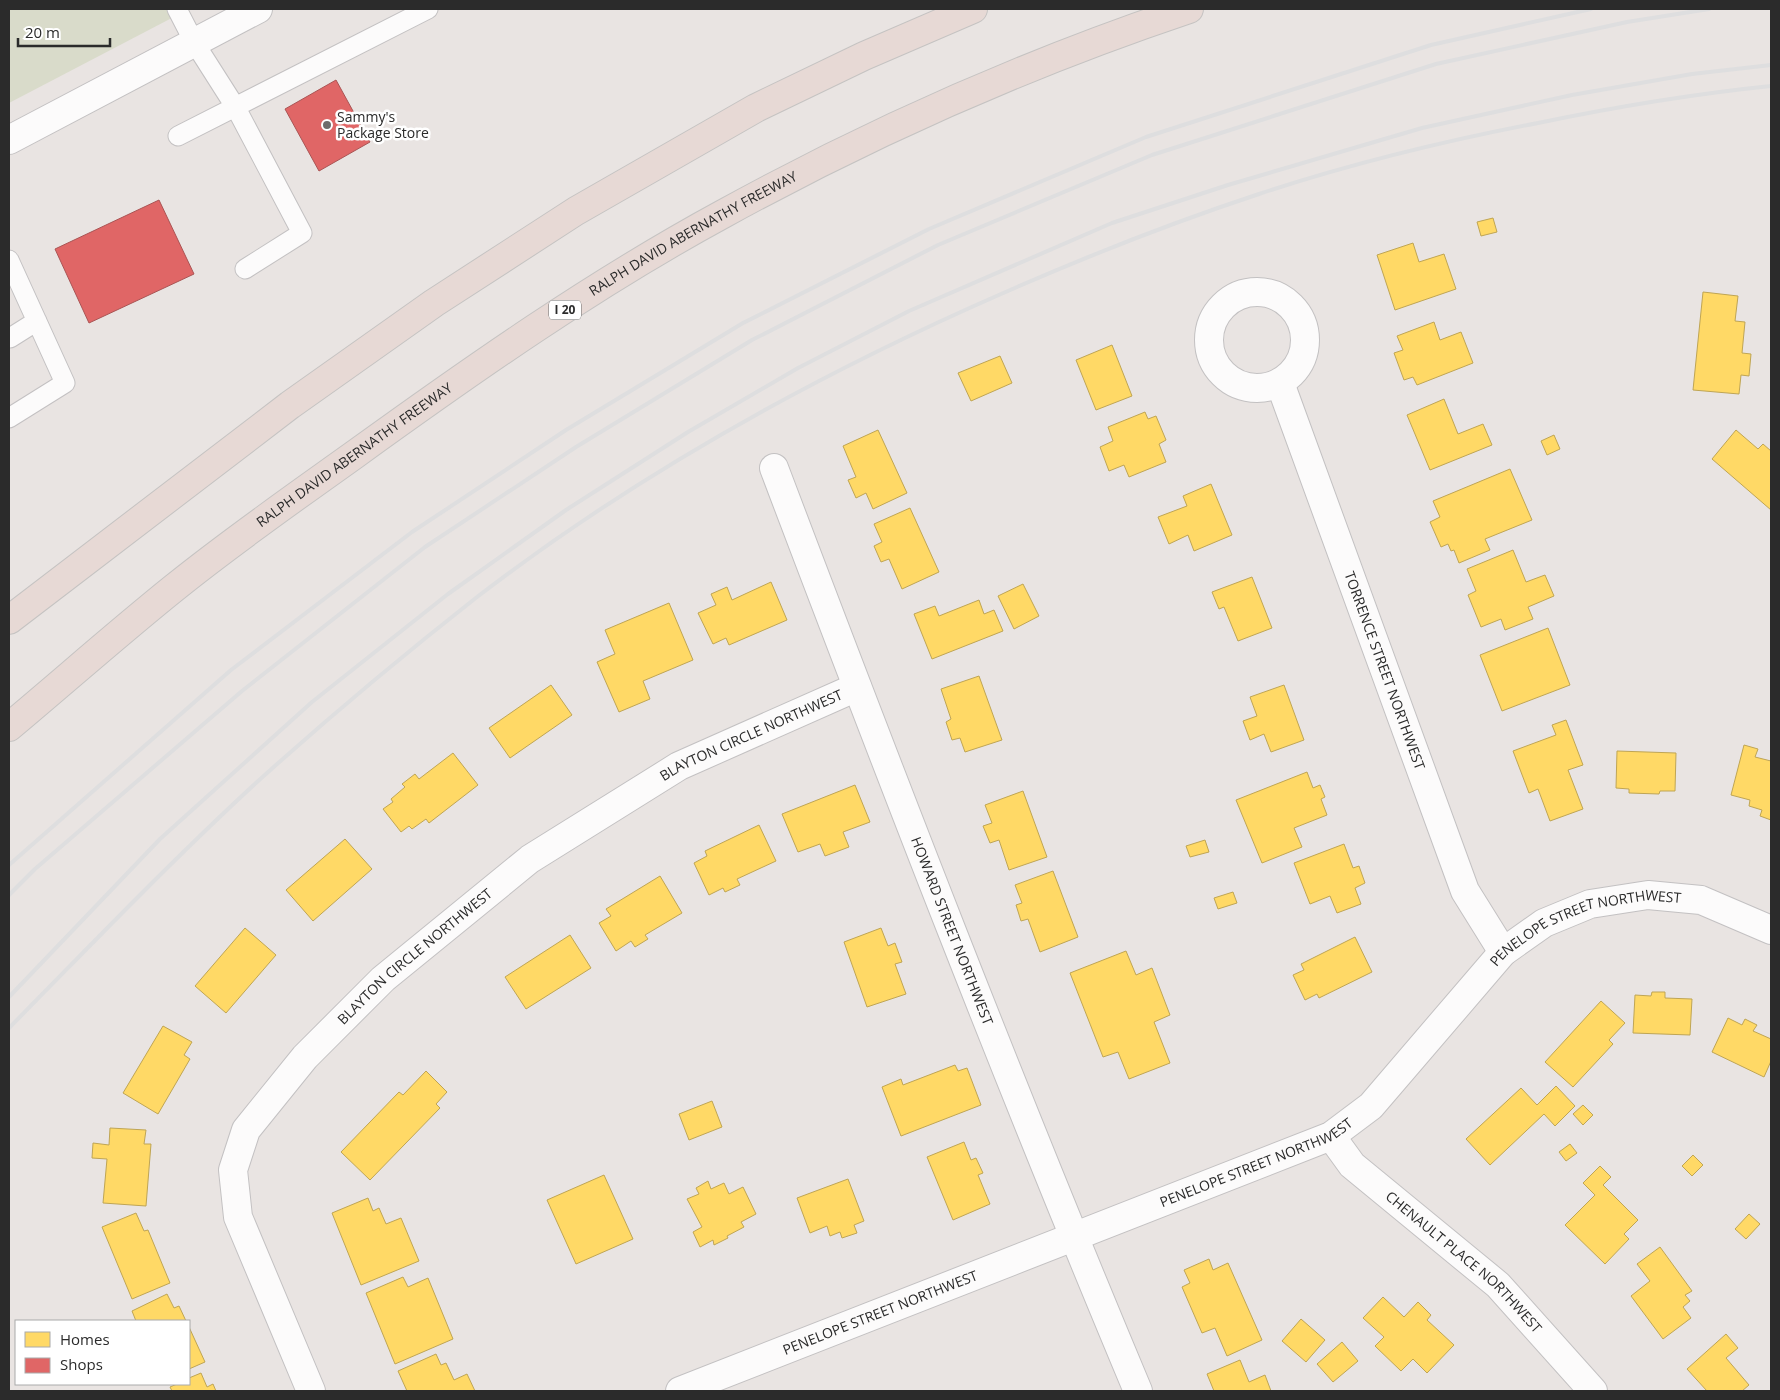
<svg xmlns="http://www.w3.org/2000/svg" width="1780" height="1400" font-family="'Open Sans',sans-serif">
<rect width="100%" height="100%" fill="#e9e4e2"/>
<path fill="#d9dbca" d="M 9,9 L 189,9 L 9,103 Z"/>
<path fill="#ffd966" stroke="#bfa554" d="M 1493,218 L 1497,232 L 1481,236 L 1477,222 Z
M 1413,243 L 1419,262 L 1444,254 L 1456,289 L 1395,310 L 1377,255 Z
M 1703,292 L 1738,296 L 1735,321 L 1745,322 L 1742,353 L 1751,354 L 1749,376 L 1741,375 L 1739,394 L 1693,390 Z
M 1434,322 L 1440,340 L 1461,332 L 1473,363 L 1417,385 L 1413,377 L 1404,380 L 1394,353 L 1403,350 L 1397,336 Z
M 1112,345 L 1132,396 L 1096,410 L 1076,360 Z
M 1000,356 L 1012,383 L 971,401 L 958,373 Z
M 1444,399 L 1458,434 L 1483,424 L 1492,445 L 1430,470 L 1407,415 Z
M 1145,412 L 1148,419 L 1156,416 L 1166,440 L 1159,444 L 1166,462 L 1129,477 L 1124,465 L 1109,471 L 1100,447 L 1113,441 L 1108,427 Z
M 878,430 L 907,493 L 873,509 L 866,493 L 856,498 L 848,480 L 856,477 L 843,446 Z
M 1736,430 L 1758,449 L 1763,444 L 1771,451 L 1771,510 L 1712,459 Z
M 1554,435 L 1560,449 L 1547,455 L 1541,441 Z
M 1510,469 L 1532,520 L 1485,539 L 1490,550 L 1459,563 L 1454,550 L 1451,551 L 1448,544 L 1441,547 L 1430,522 L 1440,517 L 1433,501 Z
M 1211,484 L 1232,535 L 1194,551 L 1188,535 L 1169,544 L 1158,517 L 1187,506 L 1183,496 Z
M 910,508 L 939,572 L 902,589 L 889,559 L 881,562 L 874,546 L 882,542 L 874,524 Z
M 1513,550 L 1526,582 L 1545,575 L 1554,596 L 1528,607 L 1533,619 L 1505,630 L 1501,619 L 1481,627 L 1468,595 L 1476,591 L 1467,569 Z
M 1252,577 L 1272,628 L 1238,641 L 1224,607 L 1219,609 L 1212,592 Z
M 771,582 L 787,620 L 729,645 L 726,638 L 713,644 L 698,613 L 716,605 L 711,594 L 727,587 L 732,600 Z
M 1023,584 L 1039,616 L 1014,629 L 998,596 Z
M 979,600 L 984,614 L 994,610 L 1003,631 L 932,659 L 914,614 L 935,606 L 939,616 Z
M 669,603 L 693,660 L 643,681 L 650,699 L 619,712 L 597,662 L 615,654 L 605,630 Z
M 1548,628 L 1570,685 L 1502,711 L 1480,655 Z
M 979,676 L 1002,740 L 965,752 L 960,738 L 952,740 L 946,722 L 951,719 L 941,689 Z
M 551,685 L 572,715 L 510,758 L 489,728 Z
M 1284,685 L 1304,740 L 1271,752 L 1264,734 L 1250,740 L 1243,721 L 1257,716 L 1250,697 Z
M 1566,720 L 1583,765 L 1568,770 L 1583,809 L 1550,821 L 1538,789 L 1529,793 L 1513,751 L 1556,735 L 1552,725 Z
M 1744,745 L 1758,749 L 1755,757 L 1771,761 L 1771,820 L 1760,816 L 1762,810 L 1749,806 L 1750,800 L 1731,795 Z
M 1617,751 L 1676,753 L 1675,791 L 1660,791 L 1659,794 L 1629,793 L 1629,789 L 1616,788 Z
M 453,753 L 478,785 L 429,823 L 426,819 L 412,829 L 409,826 L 401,832 L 383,809 L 393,802 L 391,799 L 405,787 L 402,784 L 415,774 L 419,779 Z
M 1307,772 L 1313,788 L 1320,785 L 1325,797 L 1321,799 L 1327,815 L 1294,828 L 1302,847 L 1262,863 L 1236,800 Z
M 855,785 L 870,822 L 843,832 L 849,847 L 825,856 L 820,844 L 798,852 L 782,814 Z
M 1023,791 L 1047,857 L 1009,870 L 999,840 L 990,843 L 983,826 L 992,823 L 985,805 Z
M 759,825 L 776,861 L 737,879 L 740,885 L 725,892 L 723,888 L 709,895 L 694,863 L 707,856 L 705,851 Z
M 345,839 L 372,869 L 313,921 L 286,890 Z
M 1205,840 L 1209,852 L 1190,857 L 1186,846 Z
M 1344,844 L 1353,868 L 1359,866 L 1365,883 L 1355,888 L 1361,904 L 1337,913 L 1330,896 L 1310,904 L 1294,863 Z
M 1053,871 L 1078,937 L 1040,952 L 1028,919 L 1021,921 L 1016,905 L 1022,903 L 1015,885 Z
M 660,876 L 682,913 L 645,935 L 648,939 L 635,947 L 631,941 L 616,951 L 599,923 L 611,916 L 606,909 Z
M 1233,892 L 1237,903 L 1218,909 L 1214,898 Z
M 245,928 L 276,955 L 226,1013 L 195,986 Z
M 881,928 L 888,946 L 895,943 L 902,962 L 895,964 L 906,994 L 867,1007 L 844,942 Z
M 570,935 L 591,968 L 526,1009 L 505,977 Z
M 1355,937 L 1372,972 L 1319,998 L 1317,994 L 1305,1000 L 1293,975 L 1304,970 L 1301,964 Z
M 1126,951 L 1136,975 L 1152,968 L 1170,1015 L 1154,1022 L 1170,1063 L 1129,1079 L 1118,1052 L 1103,1057 L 1070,973 Z
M 1652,992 L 1665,992 L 1665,998 L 1692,999 L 1690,1035 L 1633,1033 L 1635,995 L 1651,996 Z
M 1601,1001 L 1625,1023 L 1609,1040 L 1613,1044 L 1573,1087 L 1545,1062 Z
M 1728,1018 L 1742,1025 L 1745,1019 L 1757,1025 L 1753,1031 L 1771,1039 L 1771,1061 L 1764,1077 L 1712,1052 Z
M 163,1026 L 192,1042 L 184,1055 L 190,1059 L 158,1114 L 123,1093 Z
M 955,1065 L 958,1071 L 967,1068 L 981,1105 L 901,1136 L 882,1087 L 901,1079 L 903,1085 Z
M 426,1071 L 447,1092 L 436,1104 L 440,1108 L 370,1180 L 341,1152 L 399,1092 L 403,1095 Z
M 1556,1086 L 1575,1106 L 1555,1126 L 1544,1114 L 1490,1165 L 1466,1139 L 1521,1088 L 1537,1105 Z
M 712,1101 L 722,1127 L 689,1140 L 679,1114 Z
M 1583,1105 L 1593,1115 L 1583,1125 L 1573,1114 Z
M 110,1128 L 146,1130 L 144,1144 L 151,1144 L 146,1206 L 103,1203 L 107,1159 L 92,1158 L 93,1143 L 109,1145 Z
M 964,1142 L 971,1160 L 976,1158 L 983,1173 L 978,1175 L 990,1204 L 953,1220 L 927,1157 Z
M 1570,1144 L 1577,1153 L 1566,1161 L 1559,1152 Z
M 1693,1155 L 1703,1165 L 1692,1176 L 1682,1166 Z
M 1600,1166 L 1611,1177 L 1603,1185 L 1638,1220 L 1624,1234 L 1629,1239 L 1605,1264 L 1565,1225 L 1595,1195 L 1583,1183 Z
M 604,1175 L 633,1239 L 576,1264 L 547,1200 Z
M 848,1179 L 864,1221 L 854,1225 L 857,1233 L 842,1238 L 840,1232 L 830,1236 L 827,1226 L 810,1233 L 797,1198 Z
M 708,1181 L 711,1189 L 724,1183 L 729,1194 L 743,1187 L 756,1214 L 741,1222 L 744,1227 L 727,1236 L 728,1238 L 714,1245 L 713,1240 L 700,1247 L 693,1232 L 702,1227 L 687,1199 L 699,1194 L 696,1188 Z
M 368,1198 L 373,1211 L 379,1208 L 386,1224 L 401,1218 L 419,1261 L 361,1285 L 332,1213 Z
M 136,1213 L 144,1231 L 148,1230 L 170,1283 L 132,1299 L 102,1227 Z
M 1749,1214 L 1760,1224 L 1746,1239 L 1735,1229 Z
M 1660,1247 L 1692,1291 L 1685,1295 L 1690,1301 L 1683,1307 L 1691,1318 L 1663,1339 L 1631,1296 L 1650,1281 L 1637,1264 Z
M 1209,1259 L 1213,1270 L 1228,1263 L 1262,1340 L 1227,1356 L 1215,1328 L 1202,1333 L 1182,1287 L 1190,1283 L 1184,1270 Z
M 403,1277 L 408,1287 L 428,1278 L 453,1339 L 395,1364 L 366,1293 Z
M 167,1294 L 174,1308 L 179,1306 L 186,1321 L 136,1321 L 132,1311 Z
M 1383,1297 L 1404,1317 L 1418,1302 L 1431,1315 L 1427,1320 L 1454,1345 L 1427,1373 L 1413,1359 L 1401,1371 L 1375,1346 L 1384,1337 L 1363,1318 Z
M 1301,1319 L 1325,1340 L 1306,1362 L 1282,1341 Z
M 189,1327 L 205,1362 L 189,1369 Z
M 1726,1334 L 1738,1348 L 1726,1358 L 1749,1385 L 1742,1391 L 1707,1391 L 1687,1369 Z
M 1342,1342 L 1358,1361 L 1333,1382 L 1317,1364 Z
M 436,1354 L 441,1365 L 446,1363 L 454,1380 L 467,1374 L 475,1391 L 407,1391 L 398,1371 Z
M 1240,1360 L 1249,1382 L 1265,1375 L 1271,1391 L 1214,1391 L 1207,1374 Z
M 201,1373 L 207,1387 L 213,1384 L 216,1391 L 172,1391 L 170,1387 L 177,1384 L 189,1384 L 189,1378 Z"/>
<path fill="#e06666" stroke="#aa5454" d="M 336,80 L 370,142 L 319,171 L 285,109 Z
M 159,200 L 194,274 L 89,323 L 55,249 Z"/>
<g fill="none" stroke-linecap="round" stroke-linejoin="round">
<defs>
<path id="service" d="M 177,9 L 194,42 L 236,108 L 302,233 L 245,269
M 178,136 L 428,9
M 9,260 L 65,383 L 9,418
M 10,338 L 37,321"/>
<g id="minor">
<circle cx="1257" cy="340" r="48"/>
<path id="s1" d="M 1280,383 L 1465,891 L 1503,952"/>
<path id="s2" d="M 774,468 C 891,777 1010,1086 1138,1391"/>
<path id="s3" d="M 1331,1136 L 1352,1165 L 1498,1285 L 1593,1391"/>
<path id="s4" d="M 311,1391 L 238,1217 L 233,1170 L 246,1130 L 305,1057 L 383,979 L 530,859 L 679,766 L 857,687"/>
<path id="s5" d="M 680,1391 L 1331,1136 L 1371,1106 L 1503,952 L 1544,923 L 1590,904 L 1648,895 L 1701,900 L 1771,930"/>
</g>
<path id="secondary" d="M 9,140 L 258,9"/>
<g id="motorway">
<path d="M 9,620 L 290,405 L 434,303 L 576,211 L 756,108 L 864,56 L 973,9"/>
<path id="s6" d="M 9,727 C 64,681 118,633 174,588 C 232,541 294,498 354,455 C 473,369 594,284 723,214 C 872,132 1028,63 1189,9"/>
</g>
</defs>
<use href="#service" stroke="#c3c1c2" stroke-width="21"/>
<use href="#minor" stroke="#c3c1c2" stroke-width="30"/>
<use href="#secondary" stroke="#c3c1c2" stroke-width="30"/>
<use href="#motorway" stroke="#c5c3c2" stroke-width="30"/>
<use href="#service" stroke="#fcfbfb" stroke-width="19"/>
<use href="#minor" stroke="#fcfbfb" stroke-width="28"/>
<use href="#secondary" stroke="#fcfbfb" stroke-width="28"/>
<use href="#motorway" stroke="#e7d9d5" stroke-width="28"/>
<path stroke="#dededf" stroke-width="4" d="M 9,865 L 231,670 L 412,532 L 566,430 L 743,323 L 929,229 L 1146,137 L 1431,45 L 1591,9
M 9,895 L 35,869 L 242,691 L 425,547 L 576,447 L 752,340 L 938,245 L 1152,155 L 1436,64 L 1627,22 L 1709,9
M 9,997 L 160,839 L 312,702 L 448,594 L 566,510 L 688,432 L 798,368 L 909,311 L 1112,223 L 1228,185 L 1422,128 L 1572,95 L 1692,74 L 1771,65
M 9,1028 C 91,945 171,861 257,782 C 328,718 402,656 477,597 C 637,474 816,375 1001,294 C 1085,257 1171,223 1259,194 C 1350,164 1444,141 1538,123 C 1615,107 1693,94 1771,86"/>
</g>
<circle fill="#6e6c6b" stroke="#fff" stroke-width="2" cx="327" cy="125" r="5"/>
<g text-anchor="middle" stroke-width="5" stroke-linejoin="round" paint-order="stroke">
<rect fill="#fff" stroke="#6b6b6b" stroke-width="1" x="549" y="300.5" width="32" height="19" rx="4"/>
<g font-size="12" font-weight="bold" fill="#2b2b2b">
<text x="565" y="314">I 20</text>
</g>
<g font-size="14" fill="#2b2b2b" stroke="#fff" text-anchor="start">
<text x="337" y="122">Sammy's<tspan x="337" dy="16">Package Store</tspan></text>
</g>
<g font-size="14" fill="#2b2b2b" stroke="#fff">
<text dy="5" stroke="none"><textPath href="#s6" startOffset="845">RALPH DAVID ABERNATHY FREEWAY</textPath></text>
<text dy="5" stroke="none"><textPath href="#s6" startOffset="440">RALPH DAVID ABERNATHY FREEWAY</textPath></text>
<text dy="5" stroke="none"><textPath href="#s1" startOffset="306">TORRENCE STREET NORTHWEST</textPath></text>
<text dy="5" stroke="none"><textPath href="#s4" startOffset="926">BLAYTON CIRCLE NORTHWEST</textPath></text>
<text dy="5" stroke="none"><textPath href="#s2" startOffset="496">HOWARD STREET NORTHWEST</textPath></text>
<text dy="5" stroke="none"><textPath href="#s5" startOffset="1040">PENELOPE STREET NORTHWEST</textPath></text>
<text dy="5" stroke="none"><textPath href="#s4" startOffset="521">BLAYTON CIRCLE NORTHWEST</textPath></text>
<text dy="5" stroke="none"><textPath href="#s5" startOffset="620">PENELOPE STREET NORTHWEST</textPath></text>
<text dy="5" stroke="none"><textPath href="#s3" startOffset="184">CHENAULT PLACE NORTHWEST</textPath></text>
<text dy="5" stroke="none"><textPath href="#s5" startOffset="215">PENELOPE STREET NORTHWEST</textPath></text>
</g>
</g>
<rect width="1780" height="1400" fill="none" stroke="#2b2b2b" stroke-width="20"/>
<rect x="15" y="1320" width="175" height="65" fill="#ffffff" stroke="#aaaaaa"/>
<rect x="25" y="1332" width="25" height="15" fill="#ffd966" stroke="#aaaaaa"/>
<text x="60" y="1345" font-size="15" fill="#2b2b2b">Homes</text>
<rect x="25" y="1358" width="25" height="15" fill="#e06666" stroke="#aaaaaa"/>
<text x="60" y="1370" font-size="15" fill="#2b2b2b">Shops</text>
<path d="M18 38v8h92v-8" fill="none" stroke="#2b2b2b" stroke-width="2.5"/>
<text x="25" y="38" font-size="15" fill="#2b2b2b" stroke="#ffffff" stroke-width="4" paint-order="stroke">20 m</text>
</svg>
